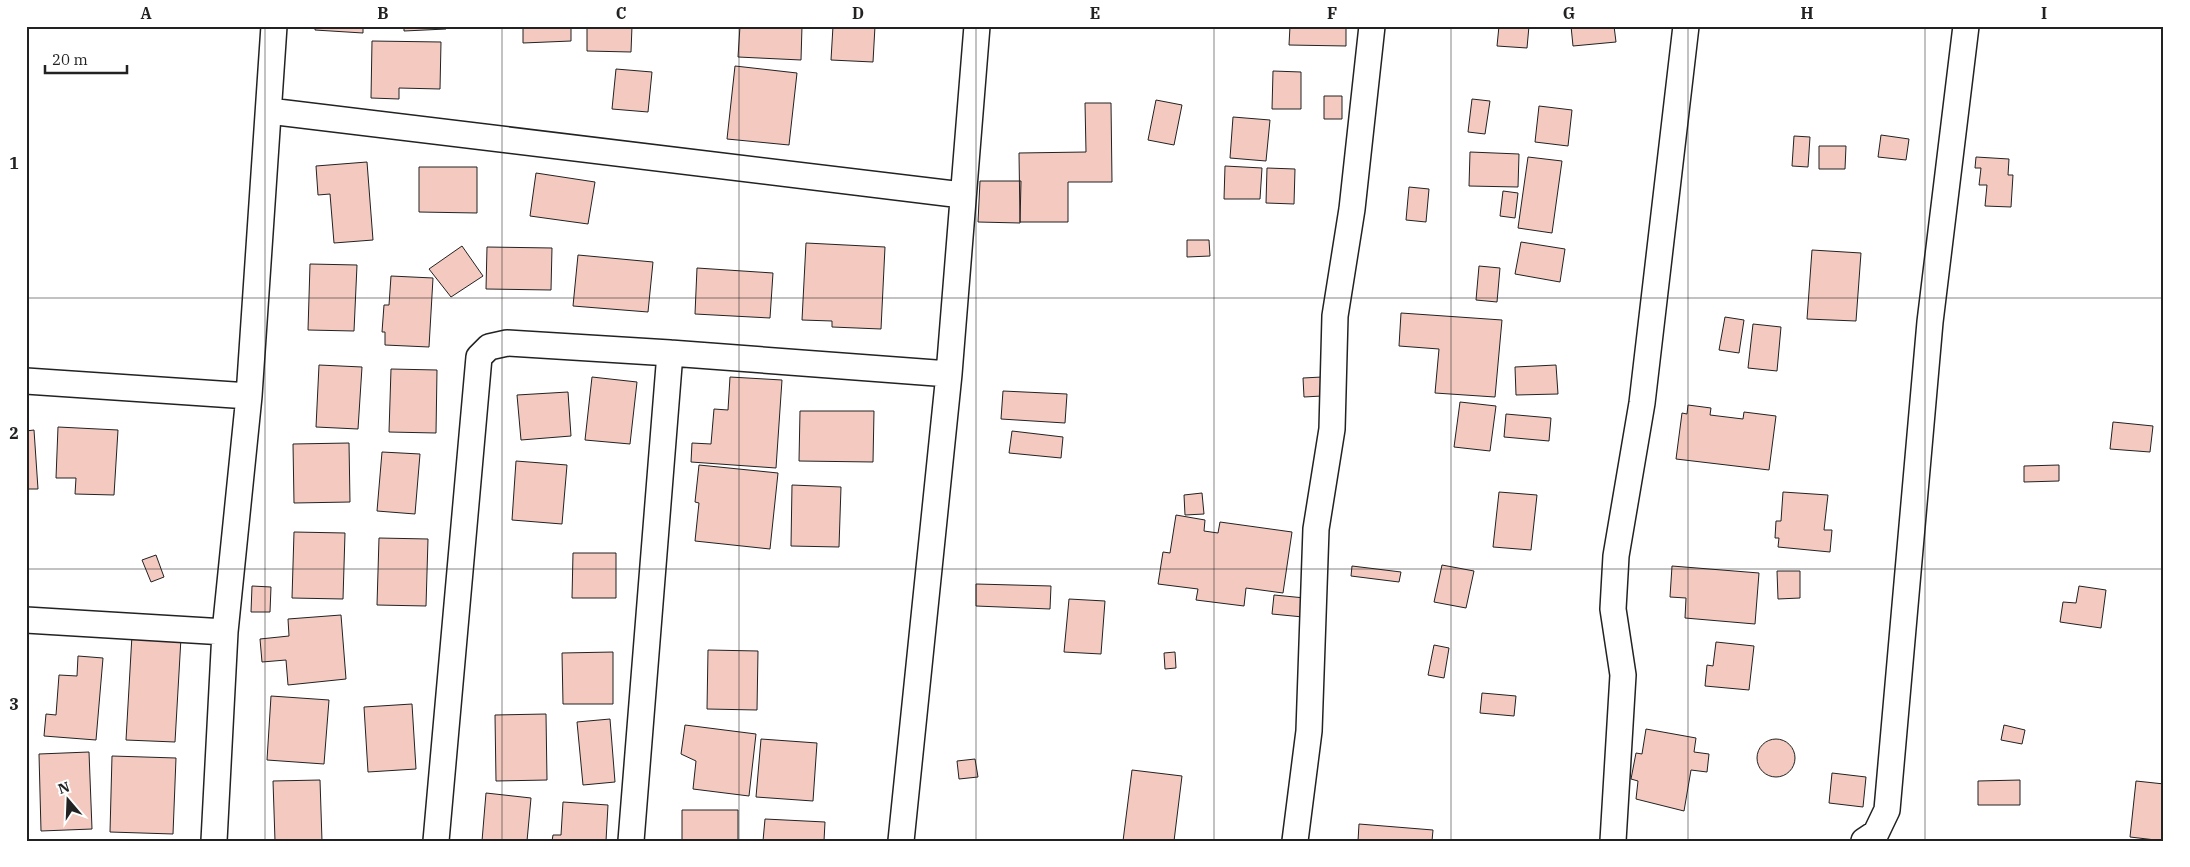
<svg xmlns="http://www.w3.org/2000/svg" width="2190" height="867" font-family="'IBM Plex Serif',serif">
<rect width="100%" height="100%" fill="#fff"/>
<path fill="#f3c9c0" stroke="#222" d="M 315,26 L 363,26 L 363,33 L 315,30 Z
M 404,26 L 446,26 L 446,29 L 404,31 Z
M 523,26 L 571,26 L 571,41 L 523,43 Z
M 587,26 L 632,26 L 631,52 L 587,51 Z
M 740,26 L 802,26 L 801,60 L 738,57 Z
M 833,26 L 875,26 L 873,62 L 831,60 Z
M 1290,26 L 1346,26 L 1346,46 L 1289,45 Z
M 1499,26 L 1529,26 L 1527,48 L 1497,46 Z
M 1571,26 L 1614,26 L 1616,42 L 1573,46 Z
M 372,41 L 441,42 L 440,89 L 399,88 L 399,99 L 371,98 Z
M 735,66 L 797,73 L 789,145 L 727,139 Z
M 616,69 L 652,72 L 648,112 L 612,109 Z
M 1273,71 L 1301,72 L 1301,109 L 1272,109 Z
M 1324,96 L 1342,96 L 1342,119 L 1324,119 Z
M 1472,99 L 1490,101 L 1485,134 L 1468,132 Z
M 1156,100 L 1182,105 L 1174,145 L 1148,140 Z
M 1085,103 L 1111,103 L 1112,182 L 1068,182 L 1068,222 L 1020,222 L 1019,153 L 1086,152 Z
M 1539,106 L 1572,110 L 1568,146 L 1535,142 Z
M 1233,117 L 1270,120 L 1266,161 L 1230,158 Z
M 1881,135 L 1909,139 L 1906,160 L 1878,157 Z
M 1794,136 L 1810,137 L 1808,167 L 1792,166 Z
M 1819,146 L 1846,146 L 1845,169 L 1819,169 Z
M 1470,152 L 1519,154 L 1518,187 L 1469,186 Z
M 1528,157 L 1562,161 L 1552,233 L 1518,228 Z
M 1976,157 L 2009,159 L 2008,175 L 2013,175 L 2011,207 L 1985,206 L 1987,185 L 1979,185 L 1981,168 L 1975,168 Z
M 367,162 L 373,240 L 334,243 L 330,194 L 318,195 L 316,166 Z
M 1225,166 L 1262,168 L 1260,199 L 1224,199 Z
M 419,167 L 477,167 L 477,213 L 419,212 Z
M 1267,168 L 1295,169 L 1294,204 L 1266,203 Z
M 536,173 L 595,182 L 588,224 L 530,216 Z
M 980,181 L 1021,181 L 1020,223 L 978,222 Z
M 1409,187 L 1429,189 L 1426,222 L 1406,220 Z
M 1503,191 L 1518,193 L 1515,218 L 1500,216 Z
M 1187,240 L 1209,240 L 1210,256 L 1187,257 Z
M 1521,242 L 1565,249 L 1560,282 L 1515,274 Z
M 806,243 L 885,247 L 881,329 L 832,327 L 832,321 L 802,320 Z
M 462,246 L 483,276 L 451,297 L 429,269 Z
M 487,247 L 552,248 L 551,290 L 486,289 Z
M 1812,250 L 1861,253 L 1856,321 L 1807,319 Z
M 578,255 L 653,262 L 648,312 L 573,306 Z
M 310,264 L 357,265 L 354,331 L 308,330 Z
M 1479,266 L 1500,268 L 1497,302 L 1476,300 Z
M 697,268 L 773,273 L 770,318 L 695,314 Z
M 391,276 L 433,278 L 429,347 L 385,345 L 385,332 L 382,332 L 384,305 L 389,305 Z
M 1401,313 L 1502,320 L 1495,397 L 1435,393 L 1439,349 L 1399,346 Z
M 1725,317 L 1744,320 L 1739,353 L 1719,350 Z
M 1753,324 L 1781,327 L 1777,371 L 1748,368 Z
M 319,365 L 362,367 L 358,429 L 316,427 Z
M 1556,365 L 1558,394 L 1516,395 L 1515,367 Z
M 391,369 L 437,370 L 436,433 L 389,432 Z
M 592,377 L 637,382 L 630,444 L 585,440 Z
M 730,377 L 782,380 L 776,468 L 691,462 L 692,443 L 711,444 L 714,409 L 728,410 Z
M 1322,377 L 1322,396 L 1304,397 L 1303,378 Z
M 1003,391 L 1067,394 L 1065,423 L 1001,419 Z
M 568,392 L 571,436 L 521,440 L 517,395 Z
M 1460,402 L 1496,406 L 1490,451 L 1454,447 Z
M 1688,405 L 1711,408 L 1710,415 L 1743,419 L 1744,412 L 1776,416 L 1769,470 L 1676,459 L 1682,413 L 1687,414 Z
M 800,411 L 874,411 L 873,462 L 799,461 Z
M 1506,414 L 1551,418 L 1549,441 L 1504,437 Z
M 2113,422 L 2153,426 L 2150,452 L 2110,449 Z
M 58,427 L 118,430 L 114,495 L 75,494 L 76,478 L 56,478 Z
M 34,430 L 38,489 L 26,489 L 26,431 Z
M 1012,431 L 1063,437 L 1061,458 L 1009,453 Z
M 349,443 L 350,502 L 294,503 L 293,444 Z
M 382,452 L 420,454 L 415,514 L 377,511 Z
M 516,461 L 567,465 L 562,524 L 512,520 Z
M 699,465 L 778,473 L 770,549 L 695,541 L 699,503 L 695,502 Z
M 2059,465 L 2059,481 L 2024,482 L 2024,466 Z
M 792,485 L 841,487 L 839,547 L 791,546 Z
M 1499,492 L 1537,495 L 1531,550 L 1493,547 Z
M 1783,492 L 1828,495 L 1824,530 L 1832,530 L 1830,552 L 1778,547 L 1779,538 L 1775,538 L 1776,521 L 1781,521 Z
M 1202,493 L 1204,514 L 1185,515 L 1184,495 Z
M 1176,515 L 1205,520 L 1204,531 L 1218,533 L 1220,522 L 1292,532 L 1283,593 L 1246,588 L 1244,606 L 1196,600 L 1198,589 L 1158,584 L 1163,552 L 1170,553 Z
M 294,532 L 345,533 L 343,599 L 292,598 Z
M 379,538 L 428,539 L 426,606 L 377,605 Z
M 573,553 L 616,553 L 616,598 L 572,598 Z
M 156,555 L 164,577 L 151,582 L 142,560 Z
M 1442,565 L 1474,571 L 1466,608 L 1434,602 Z
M 1352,566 L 1401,572 L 1399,582 L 1351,576 Z
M 1672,566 L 1759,573 L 1755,624 L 1685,618 L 1686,598 L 1670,597 Z
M 1777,571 L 1800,571 L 1800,598 L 1778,599 Z
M 976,584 L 1051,586 L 1050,609 L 976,606 Z
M 252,586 L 271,587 L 270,612 L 251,612 Z
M 2079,586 L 2106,590 L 2101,628 L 2060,622 L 2063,602 L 2076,603 Z
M 1274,595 L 1305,598 L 1303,617 L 1272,614 Z
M 1069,599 L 1105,601 L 1101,654 L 1064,652 Z
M 341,615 L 346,679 L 288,685 L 286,660 L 262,662 L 260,639 L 289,636 L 288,619 Z
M 132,635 L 181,638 L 175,742 L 126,740 Z
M 1716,642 L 1754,646 L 1749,690 L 1705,686 L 1707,665 L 1713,666 Z
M 1434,645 L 1449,648 L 1444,678 L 1428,675 Z
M 708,650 L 758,651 L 757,710 L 707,709 Z
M 613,652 L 613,704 L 563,704 L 562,653 Z
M 1175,652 L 1176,668 L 1165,669 L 1164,653 Z
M 78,656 L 103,658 L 96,740 L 44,736 L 46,714 L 56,715 L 59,675 L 77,676 Z
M 1482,693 L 1516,696 L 1514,716 L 1480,713 Z
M 271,696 L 329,700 L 324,764 L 267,760 Z
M 412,704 L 416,769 L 368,772 L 364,707 Z
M 546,714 L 547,780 L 496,781 L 495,715 Z
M 610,719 L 615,782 L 583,785 L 577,722 Z
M 685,725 L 756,734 L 749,796 L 693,789 L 696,761 L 681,754 Z
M 2004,725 L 2025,730 L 2022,744 L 2001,740 Z
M 1646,729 L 1696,738 L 1694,752 L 1709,754 L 1707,772 L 1691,770 L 1684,811 L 1636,799 L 1638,781 L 1631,779 L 1636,753 L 1642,754 Z
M1757 758a19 19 0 1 1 38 0a19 19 0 1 1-38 0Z
M 761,739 L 817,743 L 813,801 L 756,797 Z
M 89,752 L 92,829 L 41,831 L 39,754 Z
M 112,756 L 176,758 L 173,834 L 110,832 Z
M 975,759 L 978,777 L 959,779 L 957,761 Z
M 1132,770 L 1182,776 L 1174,841 L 1123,841 Z
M 1832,773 L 1866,777 L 1863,807 L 1829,803 Z
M 320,780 L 322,841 L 275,841 L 273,781 Z
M 2020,780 L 2020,805 L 1978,805 L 1978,781 Z
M 2136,781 L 2164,784 L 2164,841 L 2130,837 Z
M 486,793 L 531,798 L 527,841 L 482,841 Z
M 563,802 L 608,805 L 606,841 L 552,841 L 553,835 L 561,835 Z
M 682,810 L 738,810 L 738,841 L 682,841 Z
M 765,819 L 825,822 L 824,841 L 763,841 Z
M 1359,824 L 1433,830 L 1432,841 L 1358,841 Z"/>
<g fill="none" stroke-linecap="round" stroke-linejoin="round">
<defs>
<path id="street" d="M 269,111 L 962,195
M 26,381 L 249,396
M 26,620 L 225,632
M 214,841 L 225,632 L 249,396 L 274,26
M 436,841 L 479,357 L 489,347 L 507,343 L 670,353 L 949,374
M 631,841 L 670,353
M 901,841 L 949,374 L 977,26
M 1295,841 L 1309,731 L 1316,529 L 1332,429 L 1335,316 L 1352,209 L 1372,26
M 1613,841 L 1623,675 L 1613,609 L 1616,556 L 1642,403 L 1686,26
M 1864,841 L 1876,833 L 1887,810 L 1930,322 L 1966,26"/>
</defs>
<use href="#street" stroke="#222" stroke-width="28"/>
<use href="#street" stroke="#fff" stroke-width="25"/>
</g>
<path fill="none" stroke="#222" stroke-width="1" stroke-opacity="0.55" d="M 265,26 L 265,841M 502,26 L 502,841M 739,26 L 739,841M 976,26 L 976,841M 1214,26 L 1214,841M 1451,26 L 1451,841M 1688,26 L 1688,841M 1925,26 L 1925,841M 26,298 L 2164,298M 26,569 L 2164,569"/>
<rect width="2190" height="867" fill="none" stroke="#ffffff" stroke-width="55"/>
<g transform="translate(68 800) rotate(341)" stroke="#ffffff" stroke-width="4" paint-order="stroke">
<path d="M0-4L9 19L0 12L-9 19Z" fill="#222222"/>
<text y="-8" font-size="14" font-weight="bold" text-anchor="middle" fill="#222222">N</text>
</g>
<path d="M45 65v8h82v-8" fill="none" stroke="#222222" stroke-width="2.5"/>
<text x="52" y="65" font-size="15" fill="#222222" stroke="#ffffff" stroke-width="4" paint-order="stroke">20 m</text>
<rect x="28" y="28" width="2134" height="812" fill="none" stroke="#222" stroke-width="2"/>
<g font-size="16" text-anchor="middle" font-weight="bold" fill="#222">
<text x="146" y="19">A</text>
<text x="383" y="19">B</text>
<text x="621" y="19">C</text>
<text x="858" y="19">D</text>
<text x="1095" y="19">E</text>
<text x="1332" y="19">F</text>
<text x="1569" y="19">G</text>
<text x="1807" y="19">H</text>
<text x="2044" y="19">I</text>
<text x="14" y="169">1</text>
<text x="14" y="439">2</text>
<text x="14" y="710">3</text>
</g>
</svg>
